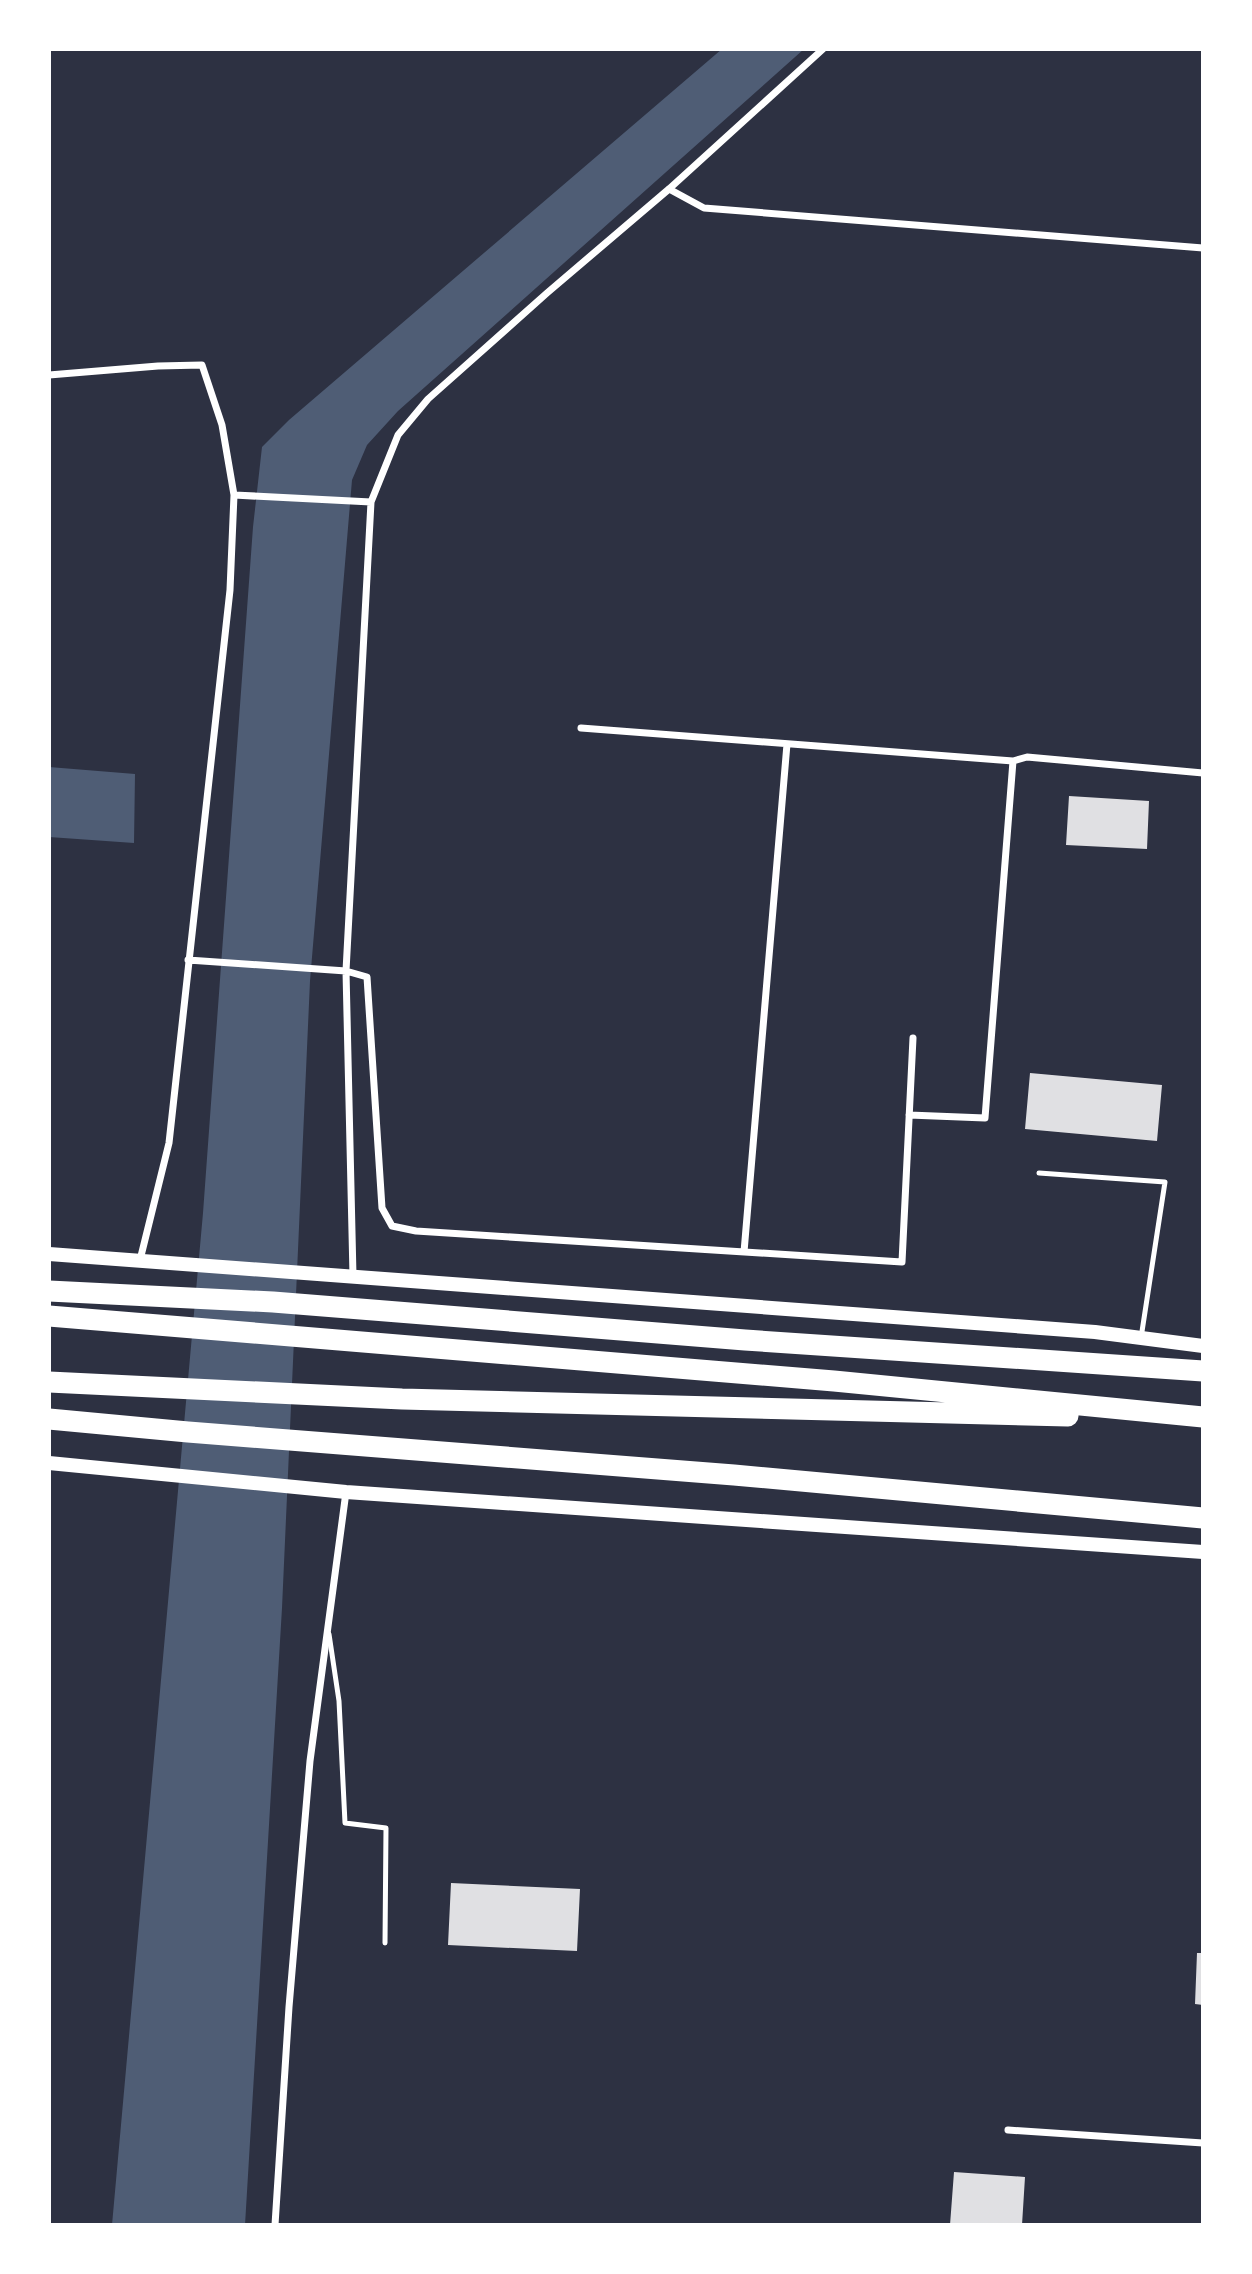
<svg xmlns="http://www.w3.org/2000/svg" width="1252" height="2274" font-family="Poppins,sans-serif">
<rect width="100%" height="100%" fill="#2d3142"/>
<path fill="#4f5d75" d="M 722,49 L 804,49 L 398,411 L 367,445 L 352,480 L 310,981 L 282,1608 L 245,2225 L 112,2225 L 203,1213 L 253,527 L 262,447 L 289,420 Z
M 49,767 L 135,774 L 134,843 L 49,837 Z"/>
<path fill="#e0e0e3" d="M 1069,796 L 1149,801 L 1147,849 L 1066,845 Z
M 1030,1073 L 1162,1085 L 1157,1141 L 1025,1129 Z
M 451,1883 L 580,1889 L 577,1951 L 448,1945 Z
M 1197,1953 L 1203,1953 L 1203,2005 L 1195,2004 Z
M 954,2172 L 1025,2177 L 1022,2225 L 950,2225 Z"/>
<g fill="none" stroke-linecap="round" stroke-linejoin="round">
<path stroke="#fff" stroke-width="5" d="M 1039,1173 L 1165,1182 L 1141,1338
M 329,1634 L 339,1701 L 345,1823 L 386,1828 L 385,1943"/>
<path stroke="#fff" stroke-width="7" d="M 669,189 L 704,208 L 1203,248
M 49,375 L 158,366 L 202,365 L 222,425 L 234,495 L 230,590 L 169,1143 L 140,1260
M 234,495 L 371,502
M 581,728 L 1013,761 L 1027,757 L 1203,773
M 188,960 L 346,971 L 367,977 L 382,1208 L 392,1226 L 416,1231 L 902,1262 L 913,1038
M 909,1115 L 985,1118 L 1013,761
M 744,1252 L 787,744
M 353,1276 L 346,971 L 371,502 L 398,435 L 428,399 L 547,293 L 669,189 L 823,49
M 1008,2130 L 1203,2143
M 275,2225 L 289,2007 L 310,1761 L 346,1492"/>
<path stroke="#fff" stroke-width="14" d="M 49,1254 L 1095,1332 L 1203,1346
M 49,1463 L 346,1492 L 1203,1552"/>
<path stroke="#fff" stroke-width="21" d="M 49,1291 L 273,1302 L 745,1340 L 1203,1371
M 49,1316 L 834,1381 L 1203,1417
M 49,1382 L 402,1399 L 1068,1416
M 49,1419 L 188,1432 L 734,1475 L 1203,1518"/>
</g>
<rect width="1252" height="2274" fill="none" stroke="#ffffff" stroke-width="102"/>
</svg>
